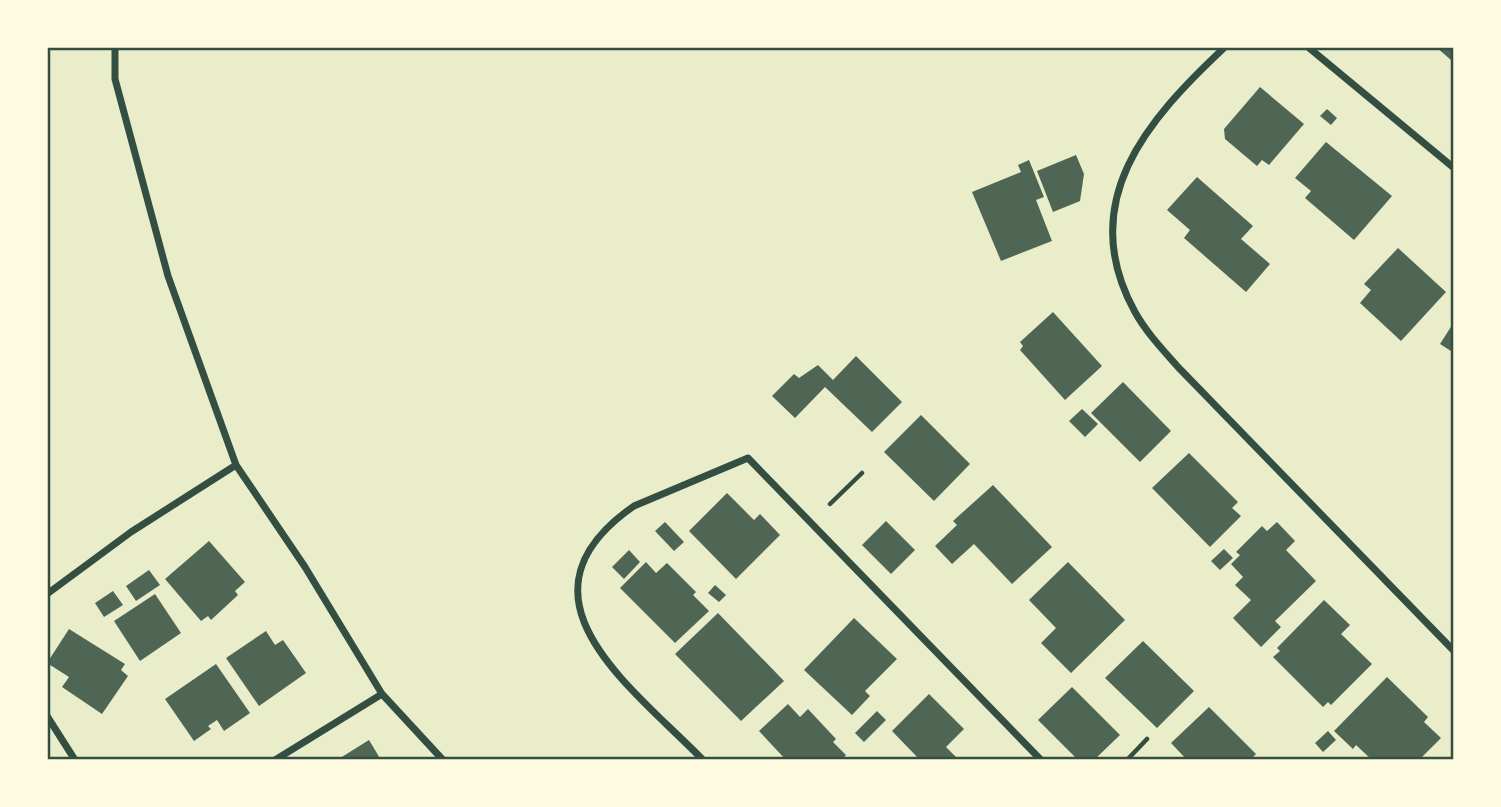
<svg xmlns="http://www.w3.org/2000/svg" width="1501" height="807" font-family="'Crimson Pro',serif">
<rect width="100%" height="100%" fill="#e9edc9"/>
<path fill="#4f6655" d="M 1436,47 L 1454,47 L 1454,57 L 1451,60 Z
M 1260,87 L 1304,124 L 1269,165 L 1262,160 L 1257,166 L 1225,139 L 1224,129 Z
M 1327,109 L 1337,118 L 1331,125 L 1320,116 Z
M 1326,142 L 1392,196 L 1354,240 L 1305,198 L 1311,191 L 1295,178 Z
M 1076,155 L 1084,174 L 1080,201 L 1053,212 L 1037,171 Z
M 1029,160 L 1044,197 L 1036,200 L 1052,241 L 1001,261 L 972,192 L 1021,172 L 1018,165 Z
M 1197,177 L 1253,226 L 1241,239 L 1270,264 L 1246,292 L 1184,238 L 1190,230 L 1167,210 Z
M 1398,248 L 1446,292 L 1401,341 L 1360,303 L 1371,290 L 1364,284 Z
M 1053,312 L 1102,366 L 1065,400 L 1020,350 L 1023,346 L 1020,342 Z
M 1454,322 L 1454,353 L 1440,344 Z
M 856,356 L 902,402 L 872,432 L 825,387 L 795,418 L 772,396 L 794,374 L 799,378 L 818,365 L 833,380 Z
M 1123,382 L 1171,431 L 1140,462 L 1091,413 Z
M 1082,409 L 1098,424 L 1085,437 L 1069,421 Z
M 921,415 L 970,464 L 934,501 L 884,452 Z
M 1189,453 L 1238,502 L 1232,508 L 1241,516 L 1210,547 L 1152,488 Z
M 993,485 L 1052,547 L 1012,584 L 974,544 L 952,564 L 935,546 L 957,525 L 953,521 Z
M 727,493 L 754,520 L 760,514 L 780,535 L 736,579 L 689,531 Z
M 886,521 L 915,550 L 891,574 L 862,545 Z
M 665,522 L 684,542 L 674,551 L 655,531 Z
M 1277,522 L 1295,541 L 1286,550 L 1316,581 L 1275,621 L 1281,627 L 1261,647 L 1233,618 L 1251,600 L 1235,585 L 1243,577 L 1231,564 L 1240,555 L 1236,552 L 1262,526 L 1267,531 Z
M 209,541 L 245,582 L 235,591 L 238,595 L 211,620 L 208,616 L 201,621 L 165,579 Z
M 1224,549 L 1233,558 L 1220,570 L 1211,561 Z
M 629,550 L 640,562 L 624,579 L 612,567 Z
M 646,562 L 656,573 L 667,563 L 696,592 L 693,595 L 709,611 L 675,643 L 620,588 Z
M 1068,562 L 1125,620 L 1071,673 L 1041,643 L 1056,628 L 1029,600 Z
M 149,570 L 160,585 L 136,601 L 126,586 Z
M 715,585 L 726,595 L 719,602 L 708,593 Z
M 113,591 L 123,605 L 104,617 L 95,603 Z
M 155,594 L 181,633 L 140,661 L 114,621 Z
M 1324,600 L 1350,625 L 1341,634 L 1372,664 L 1331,705 L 1328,702 L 1323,707 L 1273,657 L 1280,651 L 1277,648 Z
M 718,613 L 784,681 L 741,721 L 675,654 Z
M 854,618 L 897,659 L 865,691 L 870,696 L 852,715 L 804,670 Z
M 69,629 L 125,664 L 121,670 L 128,676 L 102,714 L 62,687 L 69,677 L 47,663 Z
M 266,631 L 275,645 L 283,640 L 306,673 L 259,706 L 226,658 Z
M 1143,641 L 1194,691 L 1157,728 L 1105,678 Z
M 216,664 L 250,713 L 224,731 L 217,720 L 208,726 L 211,729 L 194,741 L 165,699 Z
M 1387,677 L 1428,717 L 1424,722 L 1441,738 L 1419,760 L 1372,760 L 1356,745 L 1353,749 L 1334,731 Z
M 1072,687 L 1120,735 L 1094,760 L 1078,760 L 1038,720 Z
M 929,694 L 964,729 L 946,747 L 959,760 L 920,760 L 892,731 Z
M 788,704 L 800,717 L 808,709 L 836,739 L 833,742 L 846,755 L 842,760 L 786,760 L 759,731 Z
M 1209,707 L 1256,754 L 1250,760 L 1187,760 L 1171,743 Z
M 877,711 L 886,720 L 864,742 L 855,733 Z
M 1328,731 L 1336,740 L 1323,752 L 1315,743 Z
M 369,740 L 381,760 L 337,760 Z"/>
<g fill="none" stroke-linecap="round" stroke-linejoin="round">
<path stroke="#344e41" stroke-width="4.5" d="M 830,504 L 862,473
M 1127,760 L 1147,739"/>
<path stroke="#344e41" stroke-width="7" d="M 115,47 L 115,79 L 168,276 L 236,465 L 305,567 L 382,694 L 443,760
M 1225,47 C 1148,119 1074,202 1135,312 C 1146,332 1162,349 1178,367 L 1454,651
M 1308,47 L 1454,168
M 47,594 L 131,532 L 236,465
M 47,716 L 75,760
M 275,760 L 382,694
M 703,760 C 632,687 503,597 634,506 L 748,458 L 1041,760"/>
</g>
<rect width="1501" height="807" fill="none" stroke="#fefae0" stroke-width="98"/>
<rect x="49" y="49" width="1403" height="709" fill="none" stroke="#344e41" stroke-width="2.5"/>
</svg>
